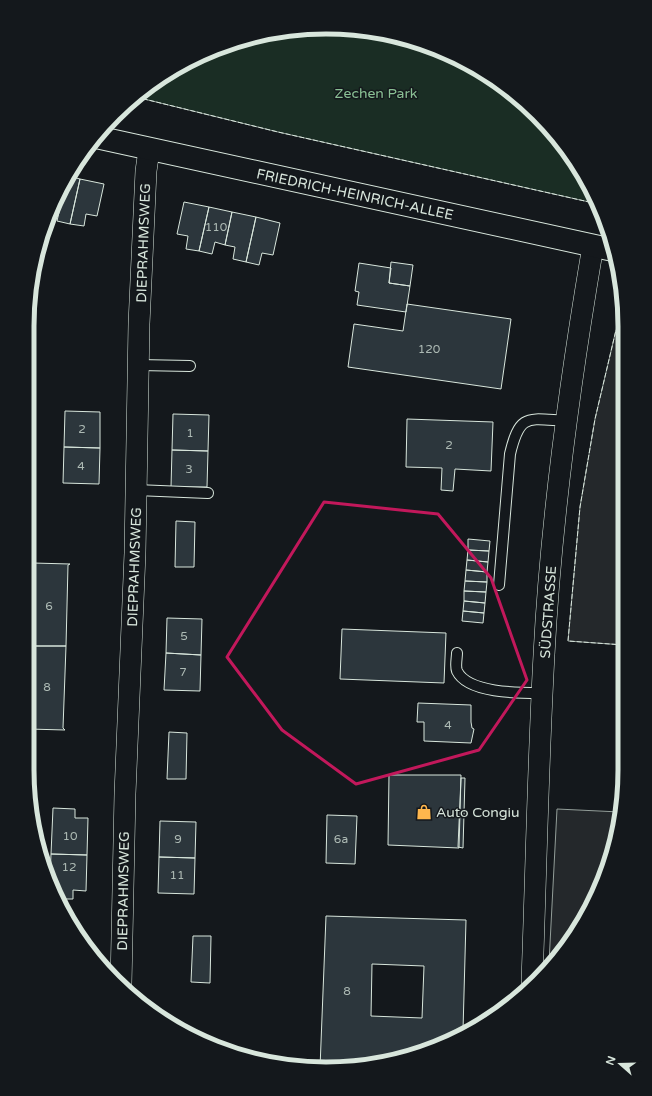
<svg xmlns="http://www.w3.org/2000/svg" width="652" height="1096" font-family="'Varela Round',sans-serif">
<rect width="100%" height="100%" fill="#14181c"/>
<path fill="#1a2d24" stroke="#939e99" d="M 326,27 L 385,33 L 441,50 L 492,78 L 551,129 L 585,177 L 598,204 L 278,132 L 136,97 L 160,77 L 212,50 L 268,33 Z"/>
<path fill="#24282b" stroke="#939e99" d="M 624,321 L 624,645 L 568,641 L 580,507 L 595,419 L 616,330 Z
M 557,809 L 620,812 L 609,866 L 574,936 L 549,963 Z"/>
<path fill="#2c363c" stroke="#d8e6dc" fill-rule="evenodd" d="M 69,176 L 80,179 L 70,224 L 57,221 L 60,208 L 54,207 Z
M 80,179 L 104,184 L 97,216 L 86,214 L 84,226 L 70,224 Z
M 184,202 L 209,207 L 199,251 L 186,249 L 188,236 L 177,234 Z
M 209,207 L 232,212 L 225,245 L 215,242 L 212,254 L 199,251 Z
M 232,212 L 256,217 L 246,262 L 233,259 L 235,247 L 225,245 Z
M 256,217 L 280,223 L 273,255 L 262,253 L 259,265 L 246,262 Z
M 391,262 L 413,265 L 410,286 L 389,283 Z
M 359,263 L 391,268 L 389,283 L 410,286 L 406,312 L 357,305 L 359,292 L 355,291 Z
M 407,304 L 511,319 L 501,389 L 348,367 L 354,324 L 403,331 Z
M 65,411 L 100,412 L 100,448 L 64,447 Z
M 173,414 L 209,415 L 208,451 L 172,450 Z
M 407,419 L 493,422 L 491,471 L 455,469 L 453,491 L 441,490 L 442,468 L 406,467 Z
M 64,447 L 100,448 L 99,484 L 63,483 Z
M 172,450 L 208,451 L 207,487 L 171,487 Z
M 176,521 L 195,522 L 194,567 L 175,567 Z
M 468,539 L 490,541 L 489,551 L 468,550 Z
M 468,550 L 489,551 L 488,562 L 467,560 Z
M 467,560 L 488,562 L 487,572 L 466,570 Z
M 33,563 L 70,564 L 68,565 L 66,646 L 30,646 Z
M 466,570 L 487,572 L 487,582 L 465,581 Z
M 465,581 L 487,582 L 486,592 L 464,591 Z
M 464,591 L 486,592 L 485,603 L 464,601 Z
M 464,601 L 485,603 L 484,613 L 463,611 Z
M 463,611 L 484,613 L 483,623 L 462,621 Z
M 167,618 L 202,619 L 201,655 L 166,653 Z
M 342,629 L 446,633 L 444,683 L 340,679 Z
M 30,646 L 66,646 L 63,728 L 65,730 L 28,729 Z
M 166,653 L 201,655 L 200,691 L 164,690 Z
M 418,703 L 471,705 L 471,722 L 472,728 L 474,729 L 471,743 L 424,741 L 424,722 L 417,722 Z
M 169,732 L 187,733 L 186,779 L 167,779 Z
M 389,775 L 461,775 L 459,848 L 388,845 Z
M 461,778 L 465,778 L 463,848 L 458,847 Z
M 53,808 L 75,809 L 75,818 L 88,818 L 87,855 L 51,854 Z
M 327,815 L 357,816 L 355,864 L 326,863 Z
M 160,821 L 196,822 L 195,858 L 159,857 Z
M 51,854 L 87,855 L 86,891 L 73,890 L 73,899 L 60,899 L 50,880 Z
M 159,857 L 195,858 L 194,894 L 158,893 Z
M 326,916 L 466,920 L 463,1031 L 422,1053 L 326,1069 L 320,1068 ZM 372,964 L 424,966 L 422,1018 L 371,1016 Z
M 193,936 L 211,936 L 210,983 L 191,982 Z"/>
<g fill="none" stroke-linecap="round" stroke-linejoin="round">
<defs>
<path id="service" d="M 139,365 L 190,366
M 136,490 L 208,493
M 499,585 L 510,454 C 520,412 528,419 567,421
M 457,653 C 457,658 455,666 457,671 C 468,694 522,693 543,693"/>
<path id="minor" d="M 532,981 C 536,873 538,764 544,655 C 551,518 570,381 593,246
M 121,984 L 125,794 L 135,553 L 139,324 L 146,171 L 149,150"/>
<path id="secondary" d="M 96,137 L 613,250"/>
</defs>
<use href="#service" stroke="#d8e6dc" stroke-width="12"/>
<use href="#minor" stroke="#d8e6dc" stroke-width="22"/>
<use href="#secondary" stroke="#d8e6dc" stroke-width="24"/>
<use href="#service" stroke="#14181c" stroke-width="10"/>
<use href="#minor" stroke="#14181c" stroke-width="21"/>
<use href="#secondary" stroke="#14181c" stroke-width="22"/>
<path stroke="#d8e6dc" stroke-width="1" stroke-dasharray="5 2" stroke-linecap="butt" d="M 136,97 L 278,132 L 598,204
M 624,321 L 616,330 L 595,419 L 580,507 L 568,641 L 624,645"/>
</g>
<path fill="none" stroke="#c2185b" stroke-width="3" stroke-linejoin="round" d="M 324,502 L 438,514 L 491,578 L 527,680 L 479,750 L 356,784 L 282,730 L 227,657 Z"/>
<defs>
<symbol id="shop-bare" viewBox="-9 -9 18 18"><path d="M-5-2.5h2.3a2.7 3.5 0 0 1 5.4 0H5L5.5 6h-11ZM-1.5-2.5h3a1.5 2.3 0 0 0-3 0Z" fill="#ffb74d" stroke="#14181c" stroke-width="2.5" paint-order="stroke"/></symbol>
</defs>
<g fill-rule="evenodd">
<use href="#shop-bare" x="413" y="801" width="22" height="22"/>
</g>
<g text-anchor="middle" stroke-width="3" stroke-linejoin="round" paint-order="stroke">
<g font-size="12" fill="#adbab4">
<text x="216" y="231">110</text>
<text x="429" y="353">120</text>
<text x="82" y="433">2</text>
<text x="190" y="437">1</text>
<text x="449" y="449">2</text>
<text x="81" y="470">4</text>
<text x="189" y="473">3</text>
<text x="49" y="610">6</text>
<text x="184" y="640">5</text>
<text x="183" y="676">7</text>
<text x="47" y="691">8</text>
<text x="448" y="729">4</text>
<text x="70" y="840">10</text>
<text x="178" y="843">9</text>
<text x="341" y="843">6a</text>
<text x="69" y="871">12</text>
<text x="177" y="879">11</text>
<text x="347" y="995">8</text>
</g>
<g font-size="14" fill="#8ac095" stroke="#14181c">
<text x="376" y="98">Zechen Park</text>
</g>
<g font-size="14" fill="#d8e6dc" stroke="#14181c">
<text transform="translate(355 194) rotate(12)" y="5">FRIEDRICH-HEINRICH-ALLEE</text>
<text transform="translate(143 243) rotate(-88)" y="5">DIEPRAHMSWEG</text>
<text transform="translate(134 567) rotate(-88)" y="5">DIEPRAHMSWEG</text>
<text transform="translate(548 612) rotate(-86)" y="5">SÜDSTRASSE</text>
<text transform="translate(123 891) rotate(-89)" y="5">DIEPRAHMSWEG</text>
</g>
<g font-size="14" fill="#d8e6dc" stroke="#14181c" text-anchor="start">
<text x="436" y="817">Auto Congiu</text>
</g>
</g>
<path d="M0 0H652V1096H0ZM326 34H326A292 292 0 0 1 618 326V770A292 292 0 0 1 326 1062H326A292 292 0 0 1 34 770V326A292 292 0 0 1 326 34Z" fill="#14181c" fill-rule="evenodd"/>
<path fill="none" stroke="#d8e6dc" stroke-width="5" d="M326 34H326A292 292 0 0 1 618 326V770A292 292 0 0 1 326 1062H326A292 292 0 0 1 34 770V326A292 292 0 0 1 326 34Z"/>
<g transform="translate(620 1064) rotate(290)" stroke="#14181c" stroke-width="3" paint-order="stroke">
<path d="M0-3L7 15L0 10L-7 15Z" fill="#d8e6dc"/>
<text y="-6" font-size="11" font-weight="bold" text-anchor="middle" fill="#d8e6dc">N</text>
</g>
</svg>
